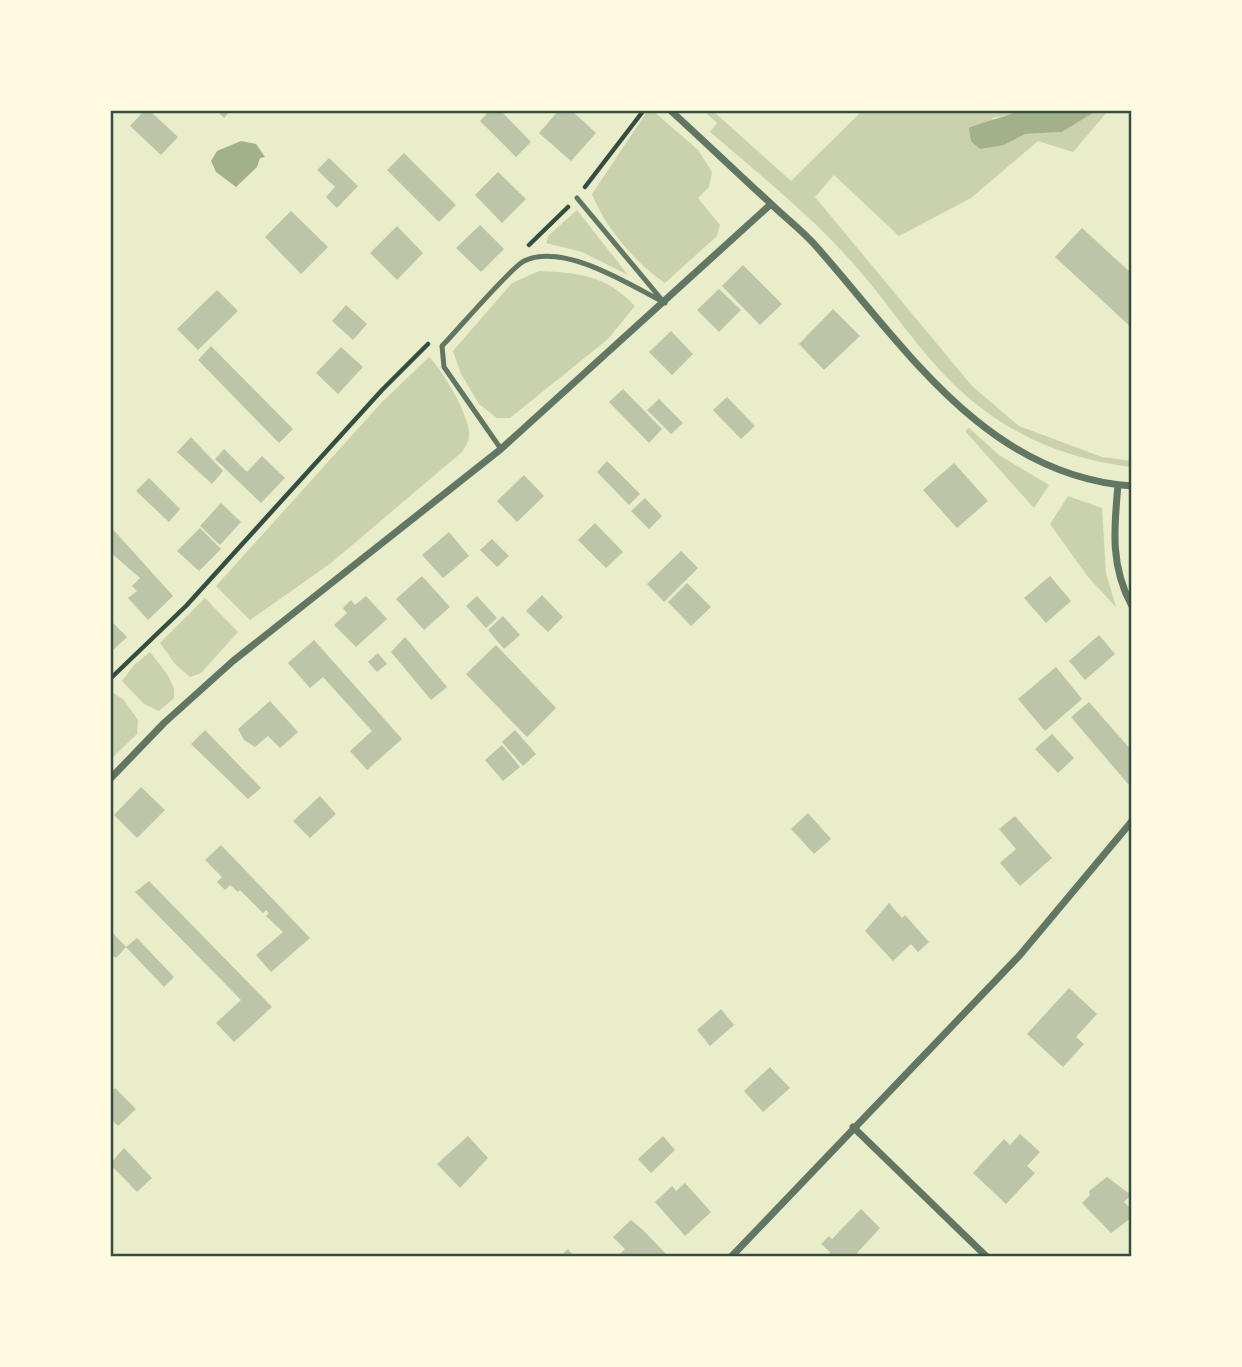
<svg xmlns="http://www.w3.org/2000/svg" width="1242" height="1367" font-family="Cabin,sans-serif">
<rect width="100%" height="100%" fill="#e9edc9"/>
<path fill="#cad2ad" d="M 648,110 L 652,110 L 698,150 L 712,172 L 709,187 L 698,198 L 720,225 L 717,236 L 665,283 C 636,264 605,227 592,194 Z
M 703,110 L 712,110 L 791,181 L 863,110 L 1020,110 L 1016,114 L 992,118 L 1004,145 L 1025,134 L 1062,132 L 1098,110 L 1109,110 L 1073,152 L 1038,141 L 971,198 L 899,236 L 834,175 L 815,197 L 972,386 L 1019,426 L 1102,457 L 1132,461 L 1132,467 C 1055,458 990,426 938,368 C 907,334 882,295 851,261 C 809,214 758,173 710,132 L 717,123 Z
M 577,210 L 628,275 L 582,252 L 546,243 L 549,235 Z
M 539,271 C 579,273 606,275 635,306 L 608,339 L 510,418 L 497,418 L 479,404 L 461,374 L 453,351 L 512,283 Z
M 429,357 C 442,369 472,419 469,437 C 469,442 464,448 462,452 L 331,563 L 250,620 L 216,586 L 382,402 Z
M 969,428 L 999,455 L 1049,485 L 1034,508 L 965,431 Z
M 1068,496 L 1102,508 L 1106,573 L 1116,607 L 1088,577 L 1050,524 Z
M 205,598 L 238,632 L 201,673 L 190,677 L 175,664 L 160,643 Z
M 150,652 L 167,674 L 174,688 L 174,698 L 159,711 L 144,704 L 122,681 L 134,665 Z
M 112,692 L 123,699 L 138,720 L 137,734 L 110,760 Z"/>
<path fill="#a3b18a" d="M 1020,110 L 1098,110 L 1062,132 L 1025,134 L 1004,145 L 980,149 L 971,141 L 969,128 C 979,123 1016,114 1020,110 Z
M 241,141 L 256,144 L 265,157 L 260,158 L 257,167 L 236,187 L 216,172 L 211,161 L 217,151 Z"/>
<path fill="#bcc5a7" d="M 145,110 L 149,110 L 178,137 L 161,155 L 130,126 Z
M 216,110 L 231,110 L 224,118 Z
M 490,110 L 500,110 L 531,142 L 516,157 L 480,121 Z
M 559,110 L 571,110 L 596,133 L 571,161 L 539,133 Z
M 404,153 L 456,205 L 439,222 L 387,170 Z
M 329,158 L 358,186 L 337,208 L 326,197 L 335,187 L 317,170 Z
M 498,172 L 526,199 L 502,223 L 475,195 Z
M 291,211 L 328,247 L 301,274 L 265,237 Z
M 480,225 L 504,249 L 481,272 L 456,248 Z
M 397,226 L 423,253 L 397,280 L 370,253 Z
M 1082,228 L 1132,274 L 1132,328 L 1055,257 Z
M 743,265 L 782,304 L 760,325 L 722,286 Z
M 719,289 L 741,310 L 719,332 L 697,310 Z
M 217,290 L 238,311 L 198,350 L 177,329 Z
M 346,305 L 367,324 L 353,340 L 332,321 Z
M 833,309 L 860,336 L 824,370 L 799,344 Z
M 671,331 L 693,354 L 672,375 L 649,352 Z
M 211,346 L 293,429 L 279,443 L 198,360 Z
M 341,347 L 363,367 L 338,394 L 316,373 Z
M 623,389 L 662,429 L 649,443 L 609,402 Z
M 727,397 L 755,426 L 741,439 L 713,410 Z
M 659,399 L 683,423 L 671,434 L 647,410 Z
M 191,437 L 223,471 L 212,484 L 177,452 Z
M 224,449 L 247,472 L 262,456 L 285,478 L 261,503 L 215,459 Z
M 607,461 L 640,494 L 629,505 L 597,472 Z
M 954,463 L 988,501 L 957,528 L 923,490 Z
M 524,475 L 544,496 L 517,522 L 497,501 Z
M 149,478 L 180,509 L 169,522 L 136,491 Z
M 645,498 L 662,516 L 649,529 L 631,511 Z
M 221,503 L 241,522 L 220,545 L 200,526 Z
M 595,523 L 623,552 L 606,568 L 578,540 Z
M 110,526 L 173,596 L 148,620 L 128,598 L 137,591 L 132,586 L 140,578 L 110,552 Z
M 200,528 L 221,549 L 199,571 L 177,551 Z
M 449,532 L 469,556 L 443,578 L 422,555 Z
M 492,539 L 509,556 L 497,567 L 480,550 Z
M 681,551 L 698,568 L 664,602 L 647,584 Z
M 422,576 L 450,607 L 424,630 L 396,599 Z
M 1050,576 L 1071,601 L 1046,623 L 1024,598 Z
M 687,583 L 711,607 L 691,626 L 668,602 Z
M 542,595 L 563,617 L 548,632 L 526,611 Z
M 366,596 L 387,619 L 356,647 L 334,625 L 347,613 L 343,608 L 351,600 L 355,605 Z
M 477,596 L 497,618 L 486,628 L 466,606 Z
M 503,616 L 520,635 L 504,649 L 488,630 Z
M 110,620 L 127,637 L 112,651 L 110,649 Z
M 1099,635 L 1115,654 L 1085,680 L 1069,661 Z
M 405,637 L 447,687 L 431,700 L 391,652 Z
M 314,640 L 402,739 L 367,770 L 350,751 L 372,731 L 323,677 L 310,688 L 288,663 Z
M 496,645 L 556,708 L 527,737 L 466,674 Z
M 378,653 L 387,664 L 377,672 L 368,662 Z
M 1056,667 L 1082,699 L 1045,731 L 1018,699 Z
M 270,701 L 298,732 L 280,748 L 268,736 L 255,747 L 244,740 L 238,729 Z
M 1089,702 L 1132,751 L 1132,781 L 1128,784 L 1071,717 Z
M 205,730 L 261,788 L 248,799 L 191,744 Z
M 515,730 L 536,754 L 523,766 L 502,742 Z
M 1052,734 L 1074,758 L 1058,773 L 1035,749 Z
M 502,745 L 520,767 L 503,781 L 485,760 Z
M 141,787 L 165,810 L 137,838 L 114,815 Z
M 320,796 L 336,814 L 310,838 L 293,821 Z
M 808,813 L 831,839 L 814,854 L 791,829 Z
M 1015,816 L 1052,858 L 1020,886 L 1000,863 L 1016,849 L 999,829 Z
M 221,845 L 310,938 L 271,972 L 256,955 L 283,932 L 266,916 L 269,913 L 266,910 L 263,913 L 240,890 L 238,892 L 230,885 L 225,890 L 217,882 L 222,877 L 205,860 Z
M 149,881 L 272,1007 L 234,1042 L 216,1023 L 241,1000 L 135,892 Z
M 889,903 L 902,918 L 905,915 L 929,942 L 918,952 L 911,944 L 893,961 L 865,931 Z
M 110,930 L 126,947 L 116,958 L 110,953 Z
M 137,938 L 174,977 L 164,987 L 126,947 Z
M 1069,988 L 1097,1014 L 1076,1037 L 1084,1044 L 1063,1067 L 1027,1034 Z
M 721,1009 L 734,1025 L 710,1046 L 697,1030 Z
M 770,1067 L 790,1088 L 763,1112 L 744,1091 Z
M 115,1088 L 136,1109 L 118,1126 L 110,1118 L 110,1092 Z
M 1020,1134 L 1040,1152 L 1027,1166 L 1035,1173 L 1006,1204 L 973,1173 L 1004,1139 L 1010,1145 Z
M 468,1136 L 488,1158 L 460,1188 L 437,1164 Z
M 663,1136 L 675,1150 L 651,1173 L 638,1159 Z
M 124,1148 L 152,1178 L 137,1192 L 110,1164 Z
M 1107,1177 L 1131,1195 L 1124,1202 L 1132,1210 L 1131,1218 L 1111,1233 L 1082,1203 L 1090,1195 L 1089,1191 Z
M 685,1183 L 711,1212 L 685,1236 L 655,1202 L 672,1186 L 676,1191 Z
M 861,1209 L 880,1228 L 857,1253 L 861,1257 L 828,1257 L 830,1252 L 821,1244 L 829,1236 L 832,1239 Z
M 631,1220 L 644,1231 L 666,1254 L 617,1257 L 625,1249 L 613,1237 Z
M 568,1249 L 575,1257 L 559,1257 Z"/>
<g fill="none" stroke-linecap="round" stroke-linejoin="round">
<path stroke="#344e41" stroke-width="4.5" d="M 585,187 L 644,110
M 529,245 L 568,207
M 110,679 L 186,606 L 382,390 L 428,344"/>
<path stroke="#617663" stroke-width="5" d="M 577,198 L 662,300
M 501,449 L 444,367 L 442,346 C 456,332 511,267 524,261 C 564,242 630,285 665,303"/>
<path stroke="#617663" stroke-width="7" d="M 670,110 C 703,140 735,171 768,201 C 783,216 801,229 815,245 C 903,344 985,476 1132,486
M 1118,485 C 1114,528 1110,566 1132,606
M 110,779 L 164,723 L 233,661 L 501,449 L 771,204
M 853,1127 L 987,1257
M 731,1257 L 1020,955 L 1132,821"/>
</g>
<rect width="1242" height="1367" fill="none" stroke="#fefae0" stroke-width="224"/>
<rect x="112" y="112" width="1018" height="1143" fill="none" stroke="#344e41" stroke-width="2.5"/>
</svg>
